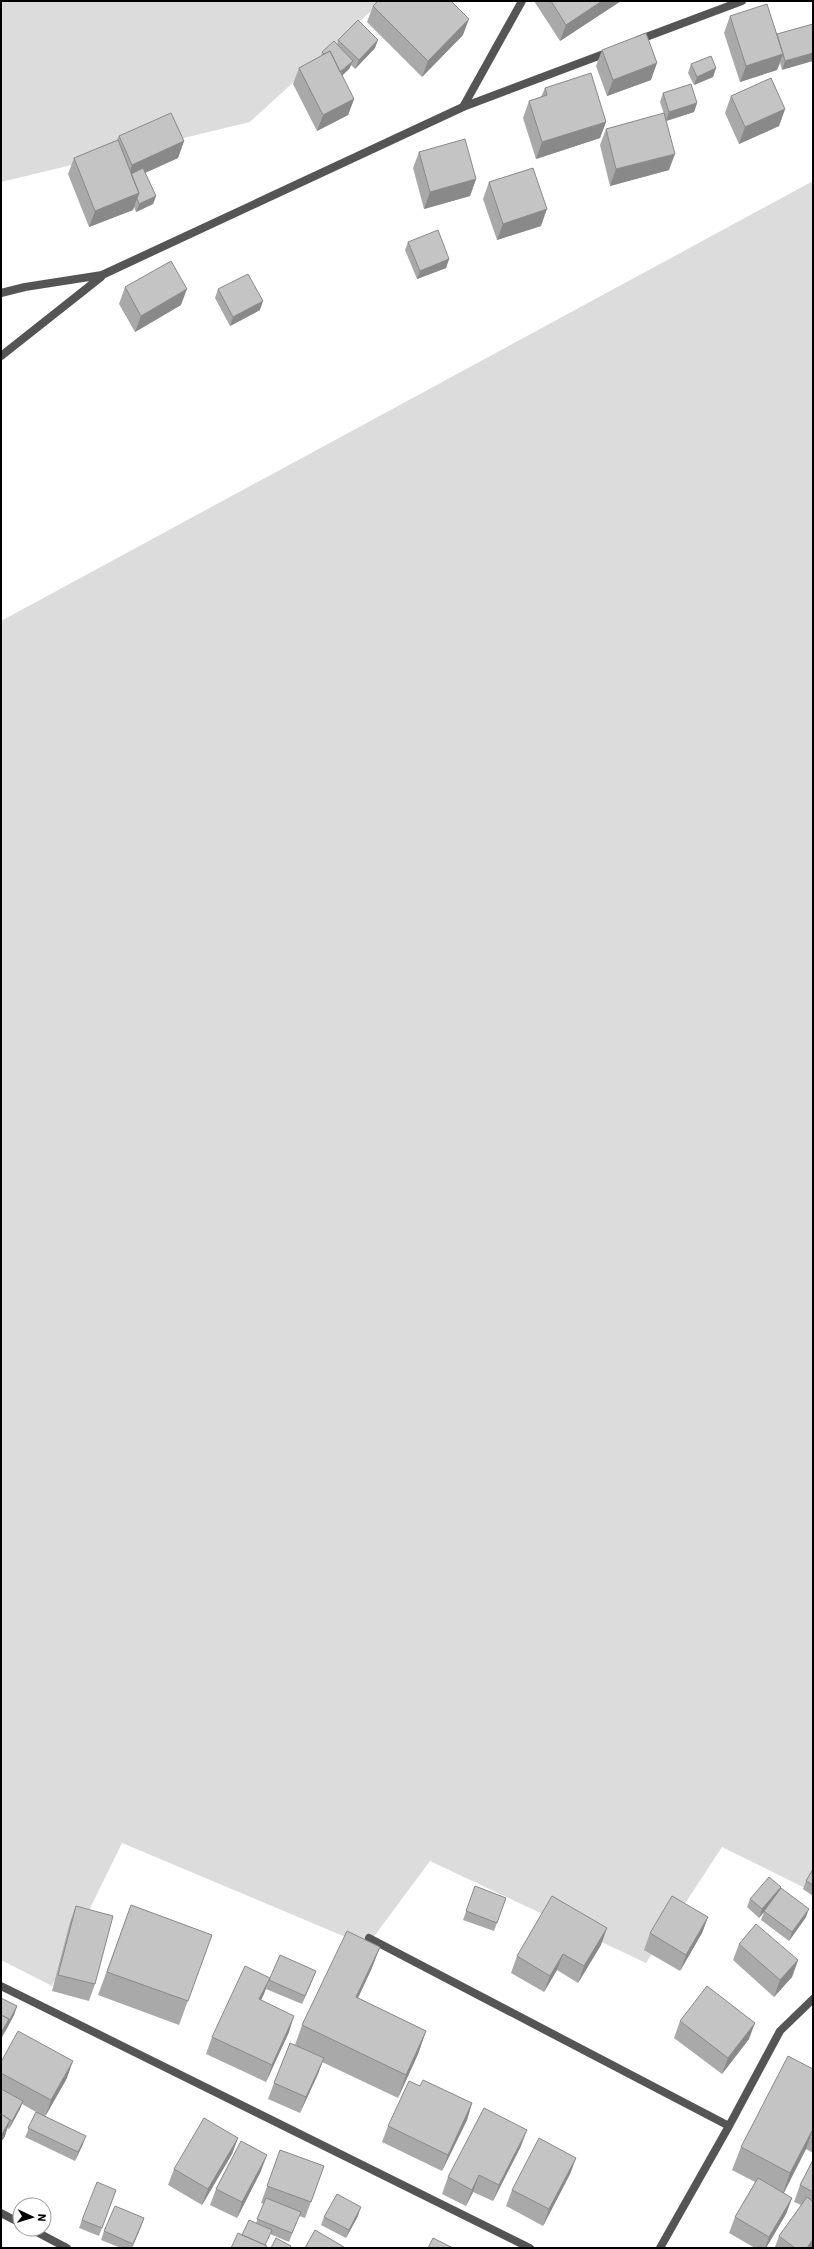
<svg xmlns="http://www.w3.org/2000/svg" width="814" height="2249" font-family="'IBM Plex Sans',sans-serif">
<rect width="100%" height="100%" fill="#fff"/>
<path fill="#dcdcdc" d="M 1,1 L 382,1 L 250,122 L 1,182 Z
M 813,181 L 813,1892 L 722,1847 L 646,1963 L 430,1861 L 367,1946 L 122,1843 L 52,1986 L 1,1960 L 1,621 Z"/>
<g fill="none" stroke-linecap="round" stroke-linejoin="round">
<path stroke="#555" stroke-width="8" d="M 638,40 L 742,1
M 463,107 L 522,1
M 1,293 L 25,287 L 102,275 L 463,107 L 609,52
M 1,356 L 101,277
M 369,1938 L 729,2126
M 1,1986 L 530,2248
M 1,2213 L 20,2223
M 31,2229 L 67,2248
M 660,2248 L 729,2126 L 780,2031 L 813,1999"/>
</g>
<path fill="#a9a9a9" d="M 534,1 L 621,1 L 560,41 Z
M 373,6 L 463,35 L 422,77 L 367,22 Z
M 730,16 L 777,35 L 813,24 L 782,70 L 780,63 L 777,70 L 740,82 L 724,33 Z
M 338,40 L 375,48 L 355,69 L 351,65 L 349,69 L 342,76 L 354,99 L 348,115 L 317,131 L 293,84 L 299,68 L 321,56 L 322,52 L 337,44 Z
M 602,50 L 651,80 L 607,96 L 596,66 Z
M 691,64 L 716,68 L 713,77 L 694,85 L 688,73 Z
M 545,88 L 606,122 L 600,138 L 536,159 L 523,118 L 529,101 L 541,97 Z
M 663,93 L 697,103 L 694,112 L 666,121 L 669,170 L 610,186 L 600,145 L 606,129 L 664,114 L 660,102 Z
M 731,96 L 785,109 L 779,126 L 739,144 L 725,113 Z
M 119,136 L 184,141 L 178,158 L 145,173 L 156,196 L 153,204 L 136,212 L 134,207 L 133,210 L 89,227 L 68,174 L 74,158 L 117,140 Z
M 419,152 L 476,179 L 470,196 L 424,209 L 413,168 Z
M 489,182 L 541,226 L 497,240 L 483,199 Z
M 408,242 L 449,259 L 446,268 L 417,279 L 405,250 Z
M 125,287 L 181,305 L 135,332 L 119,304 Z
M 218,289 L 260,310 L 230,326 L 215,298 Z
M 813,1869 L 813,1896 L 803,1889 L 806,1881 Z
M 475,1886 L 506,1898 L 494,1931 L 463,1920 Z
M 780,1889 L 806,1917 L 789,1941 L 761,1920 L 764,1912 L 759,1918 L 747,1907 L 750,1899 Z
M 131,1905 L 212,1935 L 179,2025 L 98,1995 Z
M 76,1906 L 95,1984 L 89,2001 L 52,1991 L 70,1922 Z
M 708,1917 L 702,1933 L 680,1971 L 644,1950 L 650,1933 Z
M 739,1944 L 798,1960 L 792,1977 L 774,1997 L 733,1960 Z
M 601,1945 L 578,1983 L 557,1970 L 544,1992 L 511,1973 L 517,1956 Z
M 380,1947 L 371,1970 L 358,1998 L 426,2031 L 418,2054 L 398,2098 L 322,2062 L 318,2074 L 300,2113 L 268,2099 L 274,2083 L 295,2045 L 302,2025 Z
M 316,1971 L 302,2004 L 266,1989 L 269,1980 Z
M 264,1994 L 261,2000 L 289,2032 L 266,2082 L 206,2054 L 212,2037 Z
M 1,1998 L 17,2006 L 14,2015 L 1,2039 Z
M 680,2021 L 749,2039 L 722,2074 L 674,2038 Z
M 1,2062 L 67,2078 L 45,2116 L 83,2144 L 75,2161 L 25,2137 L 36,2112 L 22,2104 L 20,2109 L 9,2129 L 7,2128 L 5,2136 L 1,2142 Z
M 813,2069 L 813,2153 L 806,2149 L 784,2193 L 792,2198 L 786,2214 L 766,2248 L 755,2248 L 729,2233 L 735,2217 L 755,2182 L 732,2170 L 741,2147 Z
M 420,2086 L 472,2103 L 467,2120 L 442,2171 L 382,2142 L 388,2126 Z
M 238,2138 L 232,2154 L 202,2205 L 168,2185 L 174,2169 Z
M 521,2146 L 493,2201 L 473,2192 L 466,2206 L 442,2194 L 448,2177 Z
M 280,2150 L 324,2166 L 305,2218 L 299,2216 L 289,2242 L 270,2234 L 269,2239 L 242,2235 L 256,2223 L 264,2204 L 261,2203 Z
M 576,2158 L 570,2174 L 543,2226 L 506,2206 L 512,2190 Z
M 813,2160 L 813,2247 L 812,2248 L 773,2248 L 775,2247 L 779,2236 L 801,2205 L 794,2202 L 800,2185 Z
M 261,2171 L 237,2218 L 210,2205 L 216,2189 Z
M 116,2190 L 99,2236 L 79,2228 L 82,2220 Z
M 358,2216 L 346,2238 L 321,2225 L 324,2217 Z
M 144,2218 L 132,2248 L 121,2248 L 101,2240 L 104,2231 Z"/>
<path fill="#898989" d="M 602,1 L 621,1 L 560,41 L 566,25 Z
M 469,19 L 463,35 L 422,77 L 428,61 Z
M 378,40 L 375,48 L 355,69 L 359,60 Z
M 813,53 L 813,61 L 782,70 L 785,61 Z
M 783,54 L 777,70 L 740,82 L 746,66 Z
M 353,61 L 349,69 L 337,80 L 340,72 Z
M 657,63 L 651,80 L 607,96 L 613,80 Z
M 716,68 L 713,77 L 694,85 L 697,77 Z
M 354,99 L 348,115 L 317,131 L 323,115 Z
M 697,103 L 694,112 L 666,121 L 669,112 Z
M 785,109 L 779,126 L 739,144 L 745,127 Z
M 606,122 L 600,138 L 536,159 L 542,142 Z
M 184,141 L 178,158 L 129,180 L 128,177 L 132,165 Z
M 675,154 L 669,170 L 610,186 L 616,169 Z
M 476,179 L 470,196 L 424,209 L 430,192 Z
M 139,193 L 133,210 L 89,227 L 95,211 Z
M 156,196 L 153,204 L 136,212 L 139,204 Z
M 547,209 L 541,226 L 497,240 L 503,224 Z
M 449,259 L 446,268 L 417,279 L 420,271 Z
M 187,289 L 181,305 L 135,332 L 141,316 Z
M 263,301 L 260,310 L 230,326 L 233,317 Z
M 781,1887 L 778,1895 L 759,1918 L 762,1909 Z
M 809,1909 L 806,1917 L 789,1941 L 792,1932 Z
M 708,1917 L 702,1933 L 680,1971 L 686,1955 Z
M 607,1928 L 601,1945 L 578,1983 L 584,1966 Z
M 380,1947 L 371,1970 L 347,2021 L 356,1997 Z
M 563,1954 L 557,1970 L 544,1992 L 550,1976 Z
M 798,1960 L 792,1977 L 774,1997 L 780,1980 Z
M 316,1971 L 313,1979 L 302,2004 L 305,1996 Z
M 270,1978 L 264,1994 L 253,2016 L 259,1999 Z
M 17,2006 L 14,2015 L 4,2034 L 7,2025 Z
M 294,2016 L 289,2032 L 266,2082 L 272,2065 Z
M 9,2019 L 3,2035 L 1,2039 L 1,2033 Z
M 755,2023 L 749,2039 L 722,2074 L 728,2058 Z
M 426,2031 L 418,2054 L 398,2098 L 406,2075 Z
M 324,2058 L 318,2074 L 300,2113 L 306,2097 Z
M 73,2061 L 67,2078 L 45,2117 L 51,2100 Z
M 23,2101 L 20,2109 L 9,2129 L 12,2121 Z
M 472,2103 L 467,2120 L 442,2171 L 448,2155 Z
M 10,2120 L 5,2136 L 1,2142 L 1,2136 Z
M 813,2129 L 806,2149 L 782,2196 L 790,2173 Z
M 527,2130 L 521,2146 L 493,2201 L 499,2185 Z
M 86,2136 L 83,2144 L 75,2161 L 78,2152 Z
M 238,2138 L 232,2154 L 202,2205 L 208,2189 Z
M 267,2155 L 261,2171 L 237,2218 L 242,2202 Z
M 576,2158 L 570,2174 L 543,2226 L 549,2209 Z
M 479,2175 L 473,2192 L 466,2206 L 472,2190 Z
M 792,2198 L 786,2214 L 766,2248 L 765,2248 L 769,2237 Z
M 361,2207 L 358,2216 L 346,2238 L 349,2230 Z
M 144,2218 L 141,2227 L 132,2248 L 133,2244 Z
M 813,2239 L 813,2247 L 812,2248 L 807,2248 Z"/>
<path fill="#c4c4c4" stroke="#898989" d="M 378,1 L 451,1 L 469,19 L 428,61 L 373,6 Z
M 551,1 L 602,1 L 566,25 Z
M 767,4 L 783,54 L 746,66 L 730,16 Z
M 358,20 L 378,40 L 359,60 L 338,40 Z
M 813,24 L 813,53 L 785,61 L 777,34 Z
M 646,33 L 657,63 L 613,80 L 602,50 Z
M 334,41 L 353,61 L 340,72 L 330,51 L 324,54 L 322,52 Z
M 330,51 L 354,99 L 323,115 L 299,68 Z
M 711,56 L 716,68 L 697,77 L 691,64 Z
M 591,73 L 606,122 L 542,142 L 529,101 L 547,95 L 545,88 Z
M 771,78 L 785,109 L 745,127 L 731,96 Z
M 691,84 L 697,103 L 669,112 L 663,93 Z
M 171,113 L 184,141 L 132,165 L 119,136 Z
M 664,113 L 675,154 L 616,169 L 606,129 Z
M 465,139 L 476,179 L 430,192 L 419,152 Z
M 118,140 L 139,193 L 95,211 L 74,158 Z
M 143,168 L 156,196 L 139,204 L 137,198 L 139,193 L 131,174 Z
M 533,168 L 547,209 L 503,224 L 489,182 Z
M 438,230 L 449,259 L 420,271 L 408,242 Z
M 171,261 L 187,289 L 141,316 L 125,287 Z
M 248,274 L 263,301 L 233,317 L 218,289 Z
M 813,1869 L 813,1885 L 806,1881 Z
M 769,1877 L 781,1887 L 762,1909 L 750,1899 Z
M 475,1886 L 506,1898 L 497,1923 L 466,1911 Z
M 781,1888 L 809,1909 L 792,1932 L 764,1911 Z
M 552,1896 L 607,1928 L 584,1966 L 563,1954 L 550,1976 L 517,1956 Z
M 672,1896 L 708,1917 L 686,1955 L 650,1933 Z
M 131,1905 L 212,1935 L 188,2001 L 107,1972 Z
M 76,1906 L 113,1916 L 95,1984 L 58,1975 Z
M 756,1924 L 798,1960 L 780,1980 L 739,1944 Z
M 347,1931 L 380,1947 L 356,1997 L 426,2031 L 406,2075 L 302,2025 Z
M 280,1955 L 316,1971 L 305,1996 L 269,1980 Z
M 245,1966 L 270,1978 L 259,1999 L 294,2016 L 272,2065 L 212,2037 Z
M 707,1986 L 755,2023 L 728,2058 L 680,2021 Z
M 1,1998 L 17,2006 L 7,2025 L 9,2019 L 1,2015 Z
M 1,2015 L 9,2019 L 1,2033 Z
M 18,2031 L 73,2061 L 51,2100 L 1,2073 L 1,2062 Z
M 290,2043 L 324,2058 L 306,2097 L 274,2083 Z
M 788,2056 L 813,2069 L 813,2129 L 790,2173 L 741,2147 Z
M 423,2080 L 472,2103 L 448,2155 L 388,2126 L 409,2081 L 420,2086 Z
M 1,2089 L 23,2101 L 12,2121 L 1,2114 Z
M 484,2108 L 527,2130 L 499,2185 L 479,2175 L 472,2190 L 448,2177 Z
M 36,2112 L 86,2136 L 78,2152 L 28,2128 Z
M 1,2114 L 10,2120 L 1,2136 Z
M 204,2118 L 238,2138 L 208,2189 L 174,2169 Z
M 539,2138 L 576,2158 L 549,2209 L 512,2190 Z
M 241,2141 L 267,2155 L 242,2202 L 216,2189 Z
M 280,2150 L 324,2166 L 311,2202 L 267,2186 Z
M 813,2160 L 813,2192 L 800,2185 Z
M 758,2178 L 792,2198 L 769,2237 L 735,2217 Z
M 97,2182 L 116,2190 L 102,2228 L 82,2220 Z
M 337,2194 L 361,2207 L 349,2230 L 324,2217 Z
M 807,2197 L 813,2202 L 813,2239 L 807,2248 L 795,2248 L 779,2236 Z
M 266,2198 L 301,2212 L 292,2233 L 257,2219 Z
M 115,2206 L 144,2218 L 133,2244 L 104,2231 Z
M 249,2220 L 272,2230 L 265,2245 L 242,2235 Z
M 315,2230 L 344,2247 L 343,2248 L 305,2248 Z
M 238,2233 L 267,2246 L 266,2248 L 231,2248 Z
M 276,2238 L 291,2246 L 290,2248 L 271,2248 Z
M 433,2238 L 453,2248 L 428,2248 Z"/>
<rect width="814" height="2249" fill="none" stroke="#000000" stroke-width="4"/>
<g transform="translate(32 2217) rotate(94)"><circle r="19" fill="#ffffff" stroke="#999999"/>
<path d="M0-3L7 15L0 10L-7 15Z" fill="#000000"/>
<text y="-6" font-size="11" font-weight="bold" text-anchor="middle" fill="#000000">N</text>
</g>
</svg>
